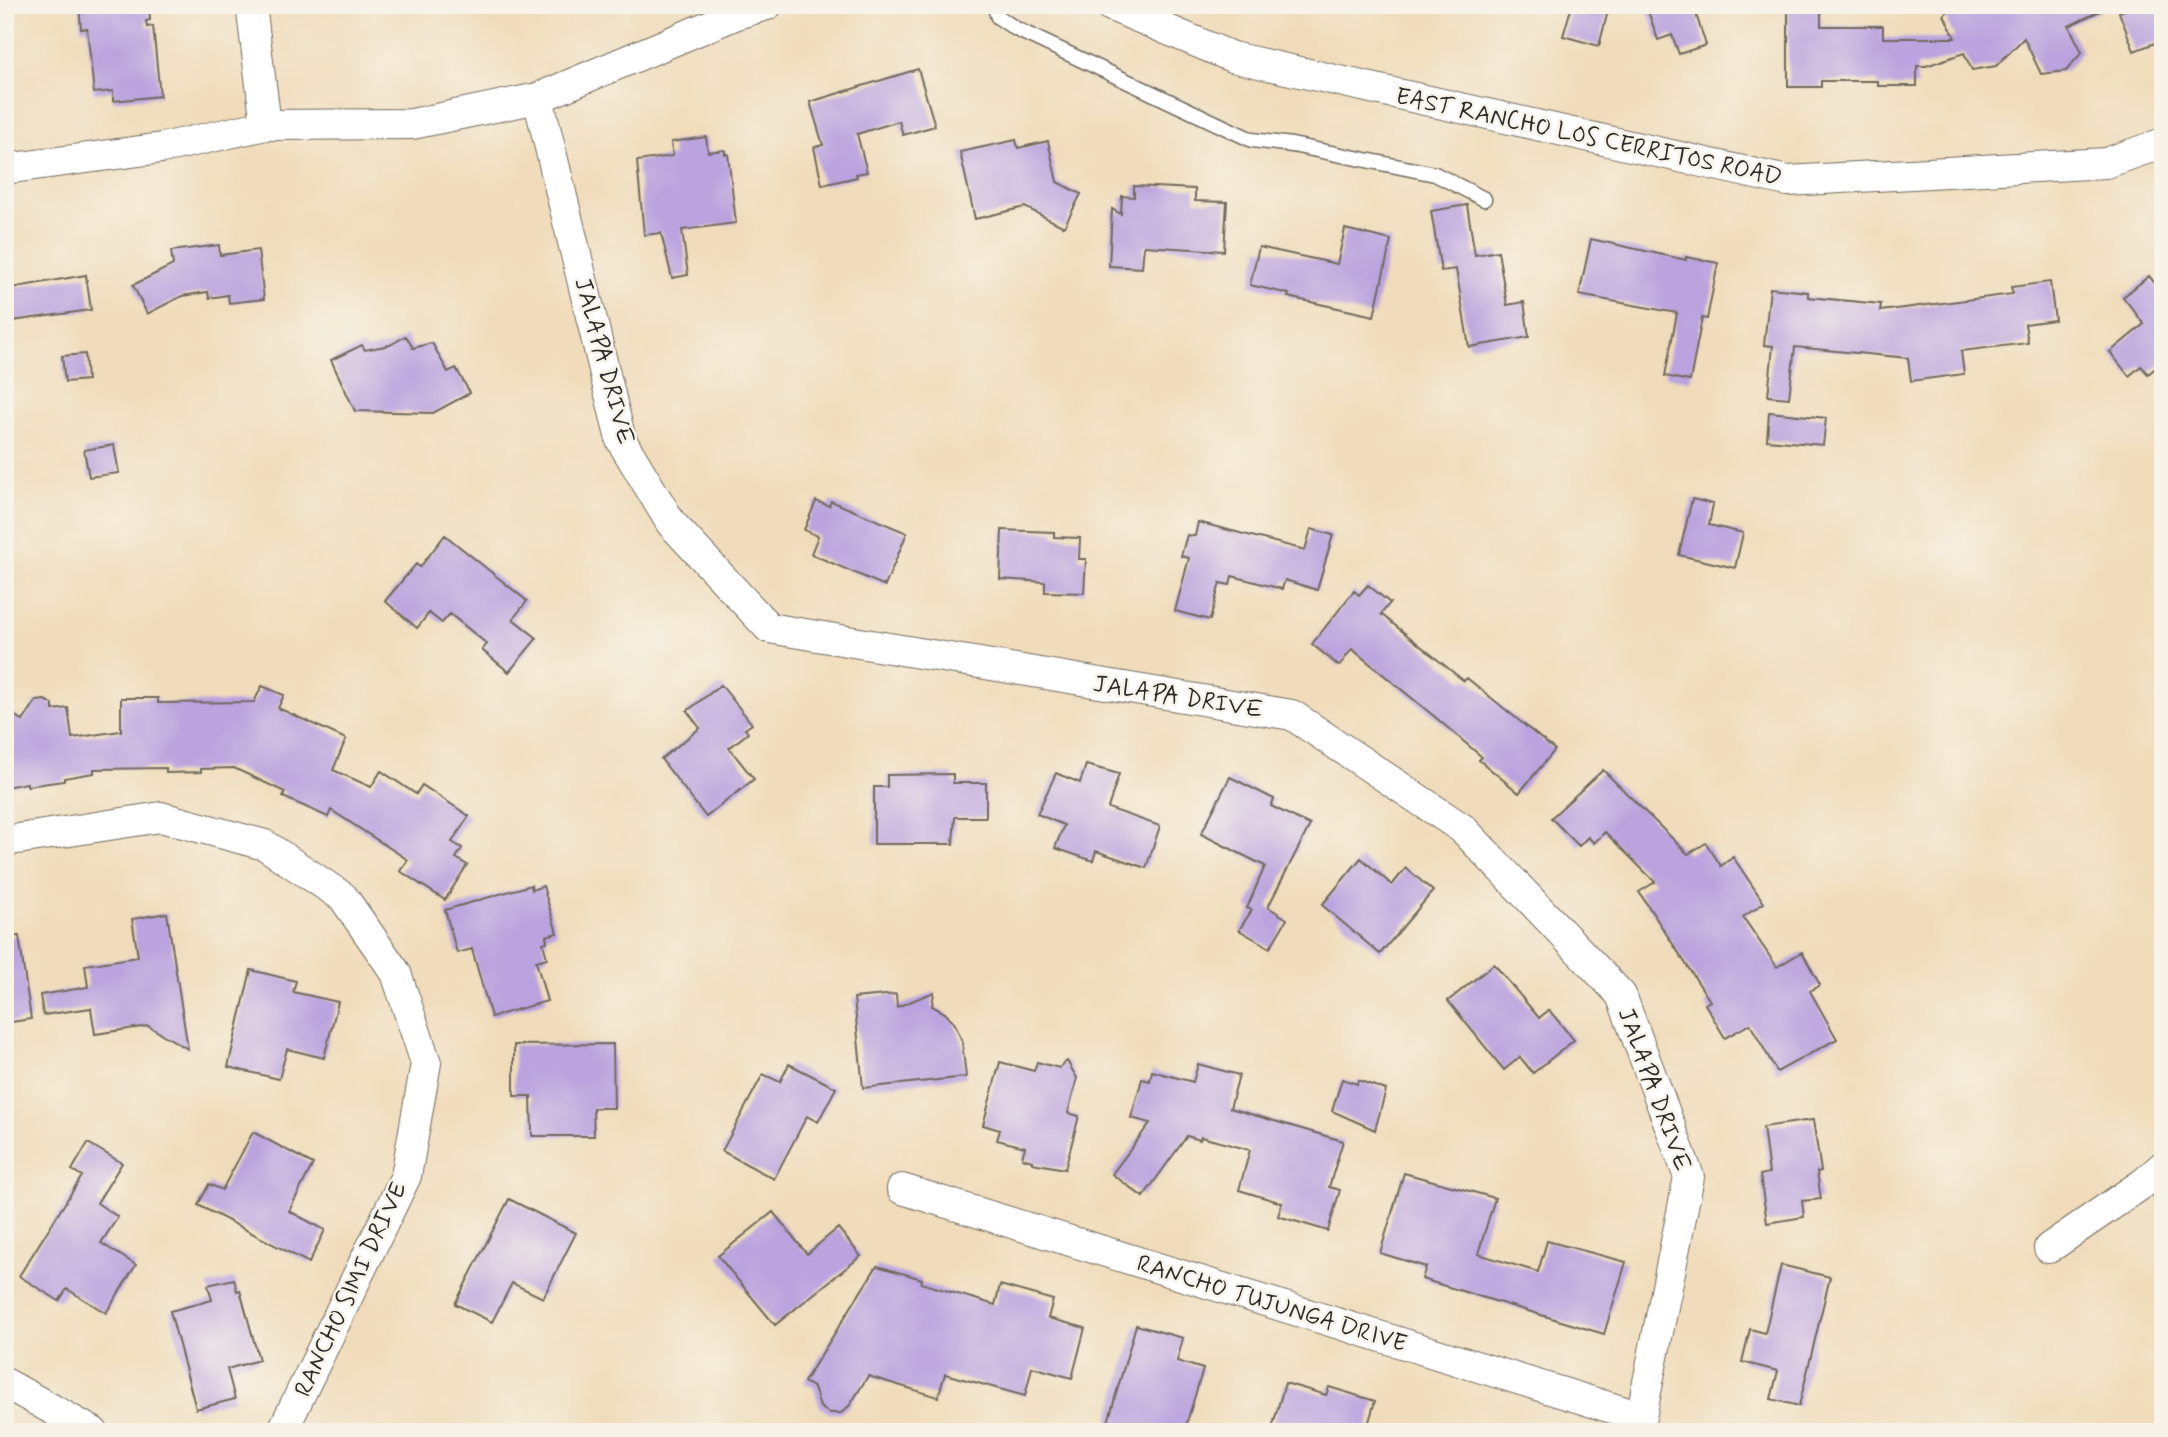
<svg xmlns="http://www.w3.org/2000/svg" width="2168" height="1437" font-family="Mynerve,sans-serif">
<rect width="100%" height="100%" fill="#f7f3e8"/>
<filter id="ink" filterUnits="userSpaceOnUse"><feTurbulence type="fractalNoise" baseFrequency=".0143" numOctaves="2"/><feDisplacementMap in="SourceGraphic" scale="14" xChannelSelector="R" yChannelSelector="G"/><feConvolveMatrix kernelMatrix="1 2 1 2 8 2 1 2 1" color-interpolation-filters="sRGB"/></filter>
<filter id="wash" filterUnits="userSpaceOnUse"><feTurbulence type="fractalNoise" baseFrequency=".00686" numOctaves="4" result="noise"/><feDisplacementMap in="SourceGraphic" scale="28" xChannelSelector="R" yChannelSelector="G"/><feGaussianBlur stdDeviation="1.57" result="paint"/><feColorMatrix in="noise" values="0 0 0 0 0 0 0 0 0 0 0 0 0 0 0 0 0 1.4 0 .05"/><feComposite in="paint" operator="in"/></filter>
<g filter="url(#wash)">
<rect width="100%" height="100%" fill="#f0dcba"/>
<g id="blocks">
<path fill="#baa3de" d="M 79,5 L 149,5 L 150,20 L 146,21 L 147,27 L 153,26 L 160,96 L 113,101 L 113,91 L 94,93 L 87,28 L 81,29 Z
M 1572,5 L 1586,5 L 1608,11 L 1599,46 L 1563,36 Z
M 1646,5 L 1693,5 L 1706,45 L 1679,54 L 1672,35 L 1658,40 Z
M 1788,5 L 1821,5 L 1821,26 L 1883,26 L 1883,38 L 1955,38 L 1944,15 L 1953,5 L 2112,5 L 2069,26 L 2082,52 L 2066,71 L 2041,74 L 2024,38 L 1996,66 L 1972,70 L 1964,53 L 1926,66 L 1917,66 L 1917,86 L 1878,86 L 1878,81 L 1821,81 L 1821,87 L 1788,87 Z
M 2137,5 L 2163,5 L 2163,40 L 2134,51 L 2119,12 Z
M 918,69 L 935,126 L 903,135 L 899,121 L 857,134 L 867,172 L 856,174 L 857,177 L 822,185 L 814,147 L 823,145 L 810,102 Z
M 706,137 L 708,152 L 725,150 L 725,154 L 728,154 L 736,223 L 682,230 L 688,275 L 672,278 L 661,233 L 644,235 L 637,161 L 673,156 L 671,142 Z
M 1016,140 L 1018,148 L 1048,141 L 1057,182 L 1081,194 L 1064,227 L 1025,207 L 975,219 L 960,152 Z
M 1134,186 L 1195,189 L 1195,201 L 1227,202 L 1224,251 L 1144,246 L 1142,268 L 1109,266 L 1112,209 L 1121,214 L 1122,196 L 1134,197 Z
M 1467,205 L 1475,255 L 1498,251 L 1507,305 L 1524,302 L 1529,337 L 1469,347 L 1456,269 L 1441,271 L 1431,211 Z
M 1345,229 L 1391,240 L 1374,316 L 1288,297 L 1289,294 L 1250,285 L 1259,247 L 1337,264 Z
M 1591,239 L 1686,260 L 1686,257 L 1718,263 L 1707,319 L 1702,318 L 1690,381 L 1665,376 L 1677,313 L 1579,295 Z
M 219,245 L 220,255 L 258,250 L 264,299 L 229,303 L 228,295 L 209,298 L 208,292 L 182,296 L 147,314 L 133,285 L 173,265 L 171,251 Z
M 86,275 L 91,310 L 5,322 L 5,289 Z
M 2149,276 L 2163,293 L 2163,362 L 2148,374 L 2141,366 L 2129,376 L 2110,352 L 2144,324 L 2123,297 Z
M 2050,282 L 2055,320 L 2025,324 L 2028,343 L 1961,351 L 1964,374 L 1911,381 L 1908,358 L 1795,347 L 1789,398 L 1768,396 L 1773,346 L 1764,345 L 1770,288 L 1808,292 L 1808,297 L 1881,304 L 1880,311 L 2013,294 L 2011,287 Z
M 406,336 L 413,348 L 432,343 L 448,372 L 456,368 L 470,393 L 433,413 L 355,411 L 331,360 L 362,345 L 365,350 L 390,345 Z
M 85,354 L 87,380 L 65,382 L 62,356 Z
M 1769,412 L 1826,418 L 1823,445 L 1767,440 Z
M 114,445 L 119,473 L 89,477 L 84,450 Z
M 1692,499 L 1713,504 L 1709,525 L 1743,533 L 1735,568 L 1679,555 Z
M 816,501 L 829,506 L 831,501 L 907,533 L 885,586 L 811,554 L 818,536 L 804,530 Z
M 1198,522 L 1305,550 L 1311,529 L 1333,535 L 1317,590 L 1285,580 L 1282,589 L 1232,576 L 1230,585 L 1220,583 L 1210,620 L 1175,611 L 1189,558 L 1181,556 L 1187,535 L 1195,536 Z
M 1002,530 L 1054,532 L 1054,537 L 1080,538 L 1079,559 L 1086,559 L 1084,593 L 1045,592 L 1045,582 L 1000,579 Z
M 445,535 L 527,601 L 513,619 L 537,638 L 509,672 L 482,650 L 487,644 L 450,614 L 442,623 L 429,613 L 417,628 L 385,601 L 416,564 L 420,567 Z
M 1368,585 L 1390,603 L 1381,614 L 1464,681 L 1467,678 L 1555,750 L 1519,793 L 1479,760 L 1482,757 L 1435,717 L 1352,649 L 1339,666 L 1312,644 L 1354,591 L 1359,595 Z
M 721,685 L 752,724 L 745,729 L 748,733 L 729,748 L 754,779 L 706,817 L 661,759 L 700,728 L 687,711 Z
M 262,686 L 284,695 L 278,708 L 346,739 L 333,770 L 371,787 L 381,771 L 416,794 L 422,785 L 469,816 L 452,842 L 462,848 L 456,858 L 467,865 L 445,900 L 400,871 L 408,860 L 331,810 L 328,817 L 283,797 L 285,792 L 234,768 L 201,769 L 201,772 L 166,773 L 166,768 L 94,769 L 94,773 L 64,778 L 64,781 L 27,786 L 27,783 L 5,787 L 5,709 L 23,721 L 36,701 L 45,700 L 53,704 L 53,710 L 68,708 L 72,738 L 121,731 L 121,698 L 158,698 L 158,703 L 254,702 Z
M 1086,765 L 1119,774 L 1108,808 L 1160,826 L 1146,868 L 1096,851 L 1093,861 L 1055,848 L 1064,825 L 1037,814 L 1056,773 L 1080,783 Z
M 1603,770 L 1688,854 L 1706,843 L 1721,866 L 1733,857 L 1764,903 L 1743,917 L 1777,967 L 1802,952 L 1820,985 L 1810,991 L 1837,1039 L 1777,1072 L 1750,1024 L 1725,1038 L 1705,1004 L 1710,1001 L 1639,892 L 1655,882 L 1605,832 L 1594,843 L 1588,837 L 1579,846 L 1551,818 Z
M 953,774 L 953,783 L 986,783 L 986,817 L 955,817 L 953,844 L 874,844 L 874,787 L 887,787 L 887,775 Z
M 1230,777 L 1274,799 L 1271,806 L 1310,825 L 1268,907 L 1287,919 L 1270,948 L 1239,930 L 1252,910 L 1247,908 L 1265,866 L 1201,834 Z
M 1361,858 L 1392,885 L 1406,868 L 1433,891 L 1380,954 L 1322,905 Z
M 531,885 L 532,890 L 543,886 L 557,933 L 546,936 L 547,942 L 543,943 L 547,958 L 536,961 L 547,1001 L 491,1017 L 472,949 L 457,953 L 445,910 Z
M 167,913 L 188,1049 L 148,1026 L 95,1034 L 91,1008 L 43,1015 L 40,995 L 88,987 L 85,965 L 138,957 L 132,919 Z
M 19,936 L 31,1019 L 5,1023 L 5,937 Z
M 1494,964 L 1539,1018 L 1549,1010 L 1574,1040 L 1533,1073 L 1520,1057 L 1504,1070 L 1448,1001 Z
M 251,970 L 296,981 L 293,992 L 338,1002 L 324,1058 L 287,1049 L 279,1079 L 228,1067 Z
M 934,992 L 932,1006 L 945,1013 L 955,1024 L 962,1041 L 966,1077 L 863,1088 L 854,998 L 896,994 L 897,1007 Z
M 613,1044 L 614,1108 L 593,1108 L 594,1136 L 532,1136 L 531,1096 L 514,1096 L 514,1045 Z
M 1067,1061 L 1077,1078 L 1068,1113 L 1079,1116 L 1065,1169 L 1032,1163 L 1032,1161 L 1022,1158 L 1025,1147 L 997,1140 L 1000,1130 L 983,1125 L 1000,1062 L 1034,1071 L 1037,1062 L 1059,1068 Z
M 789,1064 L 836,1088 L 818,1122 L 807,1116 L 774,1179 L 722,1151 L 763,1074 L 780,1082 Z
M 1198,1064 L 1239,1075 L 1230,1108 L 1343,1141 L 1329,1187 L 1340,1190 L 1328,1231 L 1278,1216 L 1282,1203 L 1239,1190 L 1250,1150 L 1201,1137 L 1200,1140 L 1187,1136 L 1143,1197 L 1112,1174 L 1150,1123 L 1131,1118 L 1142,1079 L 1150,1081 L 1152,1071 L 1193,1082 Z
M 1342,1079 L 1357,1084 L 1358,1080 L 1386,1090 L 1375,1130 L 1332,1111 Z
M 1813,1120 L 1821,1171 L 1817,1172 L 1821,1199 L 1802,1201 L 1804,1217 L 1767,1223 L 1760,1175 L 1769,1173 L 1763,1127 Z
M 253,1132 L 313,1164 L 289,1211 L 325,1230 L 309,1263 L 198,1205 L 209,1184 L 222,1190 Z
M 88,1143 L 122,1163 L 97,1203 L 118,1217 L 101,1243 L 136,1265 L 106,1313 L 67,1289 L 59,1301 L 19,1276 L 82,1176 L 72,1170 Z
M 1404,1173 L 1495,1198 L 1478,1254 L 1538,1272 L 1547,1241 L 1626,1262 L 1604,1334 L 1422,1279 L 1426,1267 L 1380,1253 Z
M 509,1199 L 576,1233 L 543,1298 L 512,1283 L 492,1322 L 455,1304 Z
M 773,1212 L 807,1254 L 838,1228 L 861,1256 L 775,1325 L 718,1256 Z
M 1781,1265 L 1830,1277 L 1799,1406 L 1771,1399 L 1778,1371 L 1742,1362 L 1750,1329 L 1765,1333 Z
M 877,1266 L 922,1279 L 921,1283 L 995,1305 L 1000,1285 L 1053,1300 L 1048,1318 L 1085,1328 L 1072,1378 L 1032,1367 L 1025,1396 L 945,1374 L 938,1397 L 868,1376 L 850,1405 L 841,1413 L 829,1413 L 820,1407 L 814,1388 L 804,1382 Z
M 234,1279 L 237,1291 L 240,1290 L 259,1360 L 227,1369 L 235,1399 L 196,1409 L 170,1311 L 212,1300 L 208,1285 Z
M 1136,1325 L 1183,1338 L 1177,1361 L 1203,1369 L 1184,1432 L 1115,1432 L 1115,1424 L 1108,1422 Z
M 1285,1383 L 1326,1395 L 1329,1387 L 1375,1401 L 1366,1432 L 1271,1432 Z"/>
</g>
</g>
<g filter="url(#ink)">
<use href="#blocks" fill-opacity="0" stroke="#70695d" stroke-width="2"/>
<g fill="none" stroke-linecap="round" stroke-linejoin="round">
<defs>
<path id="lane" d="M 994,5 L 998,17 L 1016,29 L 1252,140 L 1292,145 L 1435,174 L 1484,199"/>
<path id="street" d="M 251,5 L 266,125
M 1109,5 L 1232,57 L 1787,181 L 2106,163 L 2163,143
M 538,98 L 621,440 L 671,523 L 769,628 L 1292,715 L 1463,829 L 1621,995 L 1689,1177 L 1641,1417 L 1632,1432
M 5,169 L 162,148 L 266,125 L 412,124 L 538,98 L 737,14 L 767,5
M 5,841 L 161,817 L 265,845 L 343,897 L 396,973 L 426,1063 L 406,1176 L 282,1432
M 902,1189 L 1641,1417
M 2049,1248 L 2145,1182 L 2163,1166
M 5,1383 L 93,1432"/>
</defs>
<use href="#lane" stroke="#70695d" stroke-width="17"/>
<use href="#street" stroke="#70695d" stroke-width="32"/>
<use href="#lane" stroke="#fff" stroke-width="14"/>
<use href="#street" stroke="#fff" stroke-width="30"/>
</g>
</g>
<g text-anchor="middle" stroke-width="5" stroke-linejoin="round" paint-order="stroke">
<g font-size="24" fill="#2b2b2b" stroke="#f7f3e8">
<text transform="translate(1589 136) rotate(12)" y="8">EAST RANCHO LOS CERRITOS ROAD</text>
<text transform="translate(605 361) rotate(75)" y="8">JALAPA DRIVE</text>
<text transform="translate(1178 696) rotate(9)" y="8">JALAPA DRIVE</text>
<text transform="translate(1655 1089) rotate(70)" y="8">JALAPA DRIVE</text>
<text transform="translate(350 1289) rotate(-65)" y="8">RANCHO SIMI DRIVE</text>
<text transform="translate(1272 1303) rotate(17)" y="8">RANCHO TUJUNGA DRIVE</text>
</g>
</g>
<rect width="2168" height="1437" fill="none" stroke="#f7f3e8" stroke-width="28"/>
</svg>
